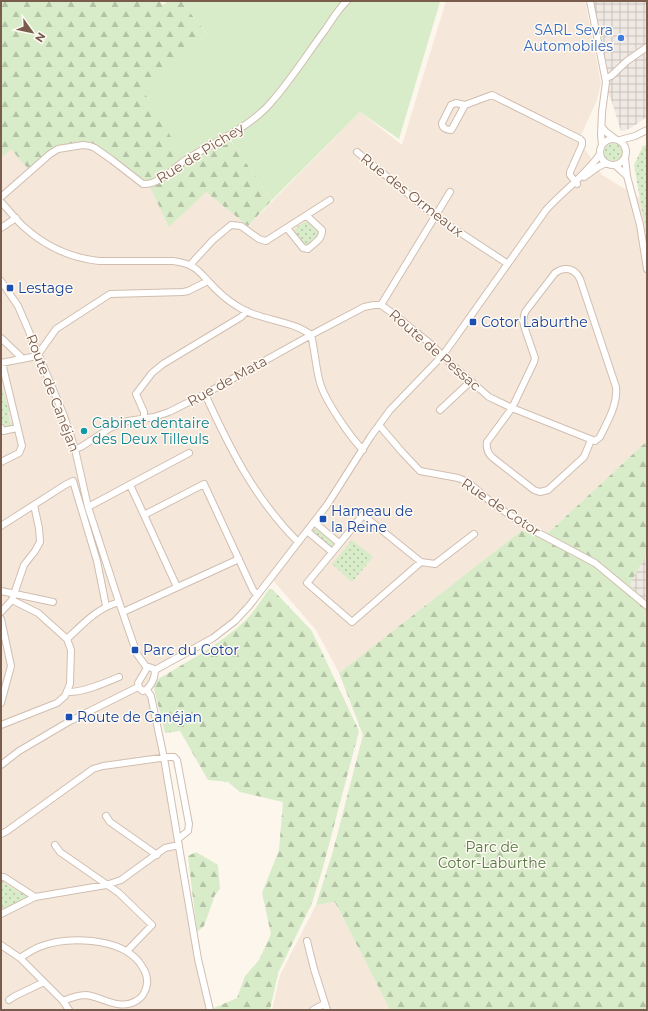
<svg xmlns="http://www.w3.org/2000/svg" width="648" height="1011" font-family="Montserrat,sans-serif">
<defs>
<pattern id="industrial-grid" width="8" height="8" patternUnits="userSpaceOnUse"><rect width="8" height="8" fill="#efe9e4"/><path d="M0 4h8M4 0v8" fill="none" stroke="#c7c0bb"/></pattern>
<pattern id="grass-dots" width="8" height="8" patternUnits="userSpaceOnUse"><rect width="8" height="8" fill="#d8ecc9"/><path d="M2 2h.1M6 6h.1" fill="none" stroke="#b4c2a5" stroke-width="1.8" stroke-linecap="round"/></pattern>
<pattern id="forest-firs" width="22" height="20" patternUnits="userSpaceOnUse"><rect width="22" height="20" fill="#d8ecc9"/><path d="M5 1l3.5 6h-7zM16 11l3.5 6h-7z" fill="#b4c2a5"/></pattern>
</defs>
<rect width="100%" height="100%" fill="#fdf6ec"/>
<path fill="#f5e8da" d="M 446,1 L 585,1 L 601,83 L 597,100 L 579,140 L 602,175 L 640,198 L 647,242 L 647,441 L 548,533 L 521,531 L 339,673 L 316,630 L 271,578 L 249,606 L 206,643 L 161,671 L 155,670 L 149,692 L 210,1010 L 1,1010 L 1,158 L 10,149 L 50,154 L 83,145 L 206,192 L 248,226 L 360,112 L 402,145 Z
M 335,902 L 390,1010 L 272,1010 L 280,975 L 316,905 Z"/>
<path fill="url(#industrial-grid)" d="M 590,1 L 647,1 L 647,117 L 629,129 L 621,131 L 611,99 L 606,91 Z
M 647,553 L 647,602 L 640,597 L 630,584 Z"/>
<path fill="url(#grass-dots)" d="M604 152a9 9 0 1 1 18 0a9 9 0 1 1-18 0Z
M 647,145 L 647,239 L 634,165 L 643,146 Z
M 307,221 L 320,232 L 320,235 L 307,245 L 304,245 L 295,232 L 295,229 L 298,226 Z
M 1,383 L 6,402 L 9,406 L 10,411 L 8,412 L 10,423 L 14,422 L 14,425 L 12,427 L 4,428 L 1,425 Z
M 317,528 L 335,544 L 333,547 L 330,547 L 313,533 L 313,531 Z
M 352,540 L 373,557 L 352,582 L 332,564 Z
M 1,880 L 7,881 L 4,883 L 19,892 L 23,891 L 27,894 L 27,897 L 1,911 L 1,886 L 3,884 Z"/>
<path fill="url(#forest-firs)" d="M 1,1 L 159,1 L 163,5 L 168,1 L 181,1 L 207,34 L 146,94 L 228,137 L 272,200 L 248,226 L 206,192 L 169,227 L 149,185 L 90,146 L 58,149 L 31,172 L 11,149 L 1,158 Z
M 647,441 L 647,553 L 630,584 L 640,597 L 647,602 L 647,1010 L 390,1010 L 335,902 L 316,905 L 333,851 L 363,735 L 339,673 L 521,531 L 548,533 Z
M 269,589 L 272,589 L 311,630 L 320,648 L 359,731 L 322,871 L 312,903 L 278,973 L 270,1010 L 215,1010 L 214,1008 L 237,998 L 245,976 L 259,960 L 271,934 L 262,893 L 279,850 L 283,802 L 240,792 L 228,782 L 208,780 L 180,731 L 165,733 L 153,685 L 156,681 L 160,678 C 190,660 222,643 247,619 C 255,610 262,599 269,589 Z
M 196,852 L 218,865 L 220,889 L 215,895 L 204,926 L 197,932 L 188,856 Z"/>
<path fill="#d8ecc9" d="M 181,1 L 440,1 L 440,2 L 399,139 L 360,112 L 272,200 L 228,137 L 185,160 L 145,94 L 207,34 Z"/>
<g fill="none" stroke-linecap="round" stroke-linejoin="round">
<defs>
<path id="minor" d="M 590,1 L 606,82 L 602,112 L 601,135 L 602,145
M 606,78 L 611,76 L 627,61 L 647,47
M 465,105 L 456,103 L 451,105 L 442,123 C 442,128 446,130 451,130 L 453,127 L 465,105 L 492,95 L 580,139 L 582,141 L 582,145 L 570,172 L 570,175 L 577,184
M 602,127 L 606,132 L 614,138
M600 152a13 13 0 1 1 26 0a13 13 0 1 1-26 0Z
M 620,140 L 635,136 L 647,130
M 357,152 L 435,216 L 508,264
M 625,158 L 627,176 L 640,225 L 647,269
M 615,165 L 627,176
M 584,177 L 598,167 L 606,163
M 1,197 L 50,154 L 58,149 L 83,145 L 90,146 L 95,148 L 112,160 L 143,184 C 160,185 173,168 187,159 C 216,141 252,127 274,99 C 292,78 308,53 325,30 C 332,20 338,9 347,1
M 1,202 C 9,210 16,220 24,227 C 45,246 71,258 99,261 L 173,261 C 180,262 187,263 193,267 C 200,271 204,277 209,282 C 217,291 227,300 237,306 C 259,321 290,319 311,335
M 1,228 L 16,218
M 287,228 L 303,248 L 308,249 C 314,243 323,239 322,230 L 307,216
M 190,265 L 213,240 L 231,225 L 241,226 L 259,239 L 266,241 L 330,200
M 1,281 L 18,306 L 25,322 L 64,416 L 75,449 L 88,507 L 119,602 L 137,654 L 147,668
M 381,305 L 450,192
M 311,335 C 315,350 316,372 321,386 C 327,403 350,437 363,450
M 1,338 L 23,359
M 1,363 L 32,357 L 39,353 L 56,329 L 110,294 L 183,292 L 188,291 L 208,281
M 205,394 C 230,449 255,499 298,542
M 440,410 L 471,381
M 144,418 L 144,412 L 136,394 L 152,373 L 163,364 L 241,317 L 247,311
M 379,425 L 402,452 L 420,471 L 458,478 L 468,482 L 492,503 L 531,529 L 595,563 L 647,606
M 1,428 L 3,431 L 17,428
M 75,449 L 81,447 L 110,428 L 119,424 L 128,421 L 154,417 L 169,412 L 205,394 L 311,335 L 364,307 L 374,305 L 381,305 L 395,315 L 432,345 L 450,363 L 489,397 L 512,408 L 595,441 L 600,437 C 607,422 618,405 616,387 L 580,279 C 575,268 564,266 555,273 L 525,312 L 523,321 L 525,329 L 535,358 L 534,362 L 512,408 L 487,442 C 486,448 487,453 493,458 L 534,490 L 540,492 L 548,490 L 584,457 L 591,440
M 1,462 L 19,453 L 22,446 L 2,363
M 130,485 L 144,515
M 88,507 L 189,453
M 314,522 L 339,543
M 1,526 L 65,485 L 73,481 L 97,561 L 106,606
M 307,531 L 332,552
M 421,562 L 352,622 L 307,583 L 363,515 L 421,562 L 435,564 L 474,534
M 177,587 L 144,515 L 204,484 L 253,590 L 257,595
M 1,591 L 53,602
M 1,612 L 12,600 L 24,565 L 35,551 L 40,542 L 39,528 L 34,505
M 123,612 L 239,559
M 1,619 L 11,666 L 1,703
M 67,639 C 84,623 96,609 119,602
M 149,667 L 154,669 C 157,676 150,689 143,691 L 139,688 L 138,683 L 147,668 Z
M 155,670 L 213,638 L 235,621 L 249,606 L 327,505 L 371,436 L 390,410 L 443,355 L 546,210 C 563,191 586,175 600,154
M 147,690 L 151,696 L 164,758 L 198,959 L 210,1010
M 67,692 C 82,693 105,683 119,677
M 1,725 L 57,703 L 65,696 L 70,684 L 71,650 L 67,639 L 38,613 L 12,600
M 1,765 L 19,751 L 70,721 L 138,687
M 106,816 L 110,822 L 157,855
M 1,834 L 7,831 L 93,769 L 103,766 L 168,757 L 174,757 L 177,760 L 189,824 L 188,831 L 178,839
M 55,845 L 60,852 L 119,893 L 152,925 L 127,951
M 1,877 L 4,877 L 35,897
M 1,914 L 35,897 L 106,885 L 121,880 L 165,848 L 179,845
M 307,941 L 314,969 L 327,1010
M 1,945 L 20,958 L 63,1001 L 69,1010
M 20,958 C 26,954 32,950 39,947 C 66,936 119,937 139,962 C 144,969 148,975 147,984 C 146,991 142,998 136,1001 C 119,1011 103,997 86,995 C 78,995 70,998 63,1001
M 9,1000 L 15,996 L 44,982
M 313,1010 L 324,1004"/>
</defs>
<use href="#minor" stroke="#d1beb0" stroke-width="8"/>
<use href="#minor" stroke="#fff" stroke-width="6"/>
</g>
<circle fill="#3f7fe0" stroke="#fffaf3" stroke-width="1.5" cx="621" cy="38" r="4"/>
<g fill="#1a4fb4" stroke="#fffaf3" stroke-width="1.5">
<rect x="6" y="284" width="8" height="8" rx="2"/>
<rect x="469" y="318" width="8" height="8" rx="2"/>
<rect x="319" y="515" width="8" height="8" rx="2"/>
<rect x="131" y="646" width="8" height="8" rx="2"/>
<rect x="65" y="713" width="8" height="8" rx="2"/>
</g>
<circle fill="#0f9aa8" stroke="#fffaf3" stroke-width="1.5" cx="84" cy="431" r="4"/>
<g text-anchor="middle" stroke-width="3" stroke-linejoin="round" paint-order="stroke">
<g font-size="14" fill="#366cbe" stroke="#fffaf3" text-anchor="end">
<text x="613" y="35">SARL Sevra<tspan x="613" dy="16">Automobiles</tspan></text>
</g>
<g font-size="14" fill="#7a5c4d" stroke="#fffaf3">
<text transform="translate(200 153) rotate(-32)" y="5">Rue de Pichey</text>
<text transform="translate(412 195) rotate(38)" y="5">Rue des Ormeaux</text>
<text transform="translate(435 350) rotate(41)" y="5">Route de Pessac</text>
<text transform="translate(227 381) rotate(-29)" y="5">Rue de Mata</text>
<text transform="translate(53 393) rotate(69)" y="5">Route de Canéjan</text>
<text transform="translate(501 507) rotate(34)" y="5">Rue de Cotor</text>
</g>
<g font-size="14" fill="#164399" stroke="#fffaf3" text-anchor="start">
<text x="18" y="293">Lestage</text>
<text x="481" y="327">Cotor Laburthe</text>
<text x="331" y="516">Hameau de<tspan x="331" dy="16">la Reine</tspan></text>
<text x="143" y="655">Parc du Cotor</text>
<text x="77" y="722">Route de Canéjan</text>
</g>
<g font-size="14" fill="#0d838f" stroke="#fffaf3" text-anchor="start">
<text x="92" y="428">Cabinet dentaire<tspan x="92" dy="16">des Deux Tilleuls</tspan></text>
</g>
<g font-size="14" fill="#537a41" stroke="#fffaf3">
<text x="492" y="852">Parc de<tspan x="492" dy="16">Cotor-Laburthe</tspan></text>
</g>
</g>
<rect width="648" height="1011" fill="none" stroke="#7a5c4d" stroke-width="4"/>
<g transform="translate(32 32) rotate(123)" stroke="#fffaf3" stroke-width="3" paint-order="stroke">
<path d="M0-3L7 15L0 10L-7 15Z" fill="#7a5c4d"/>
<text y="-6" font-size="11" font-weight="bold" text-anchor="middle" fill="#7a5c4d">N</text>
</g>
</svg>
